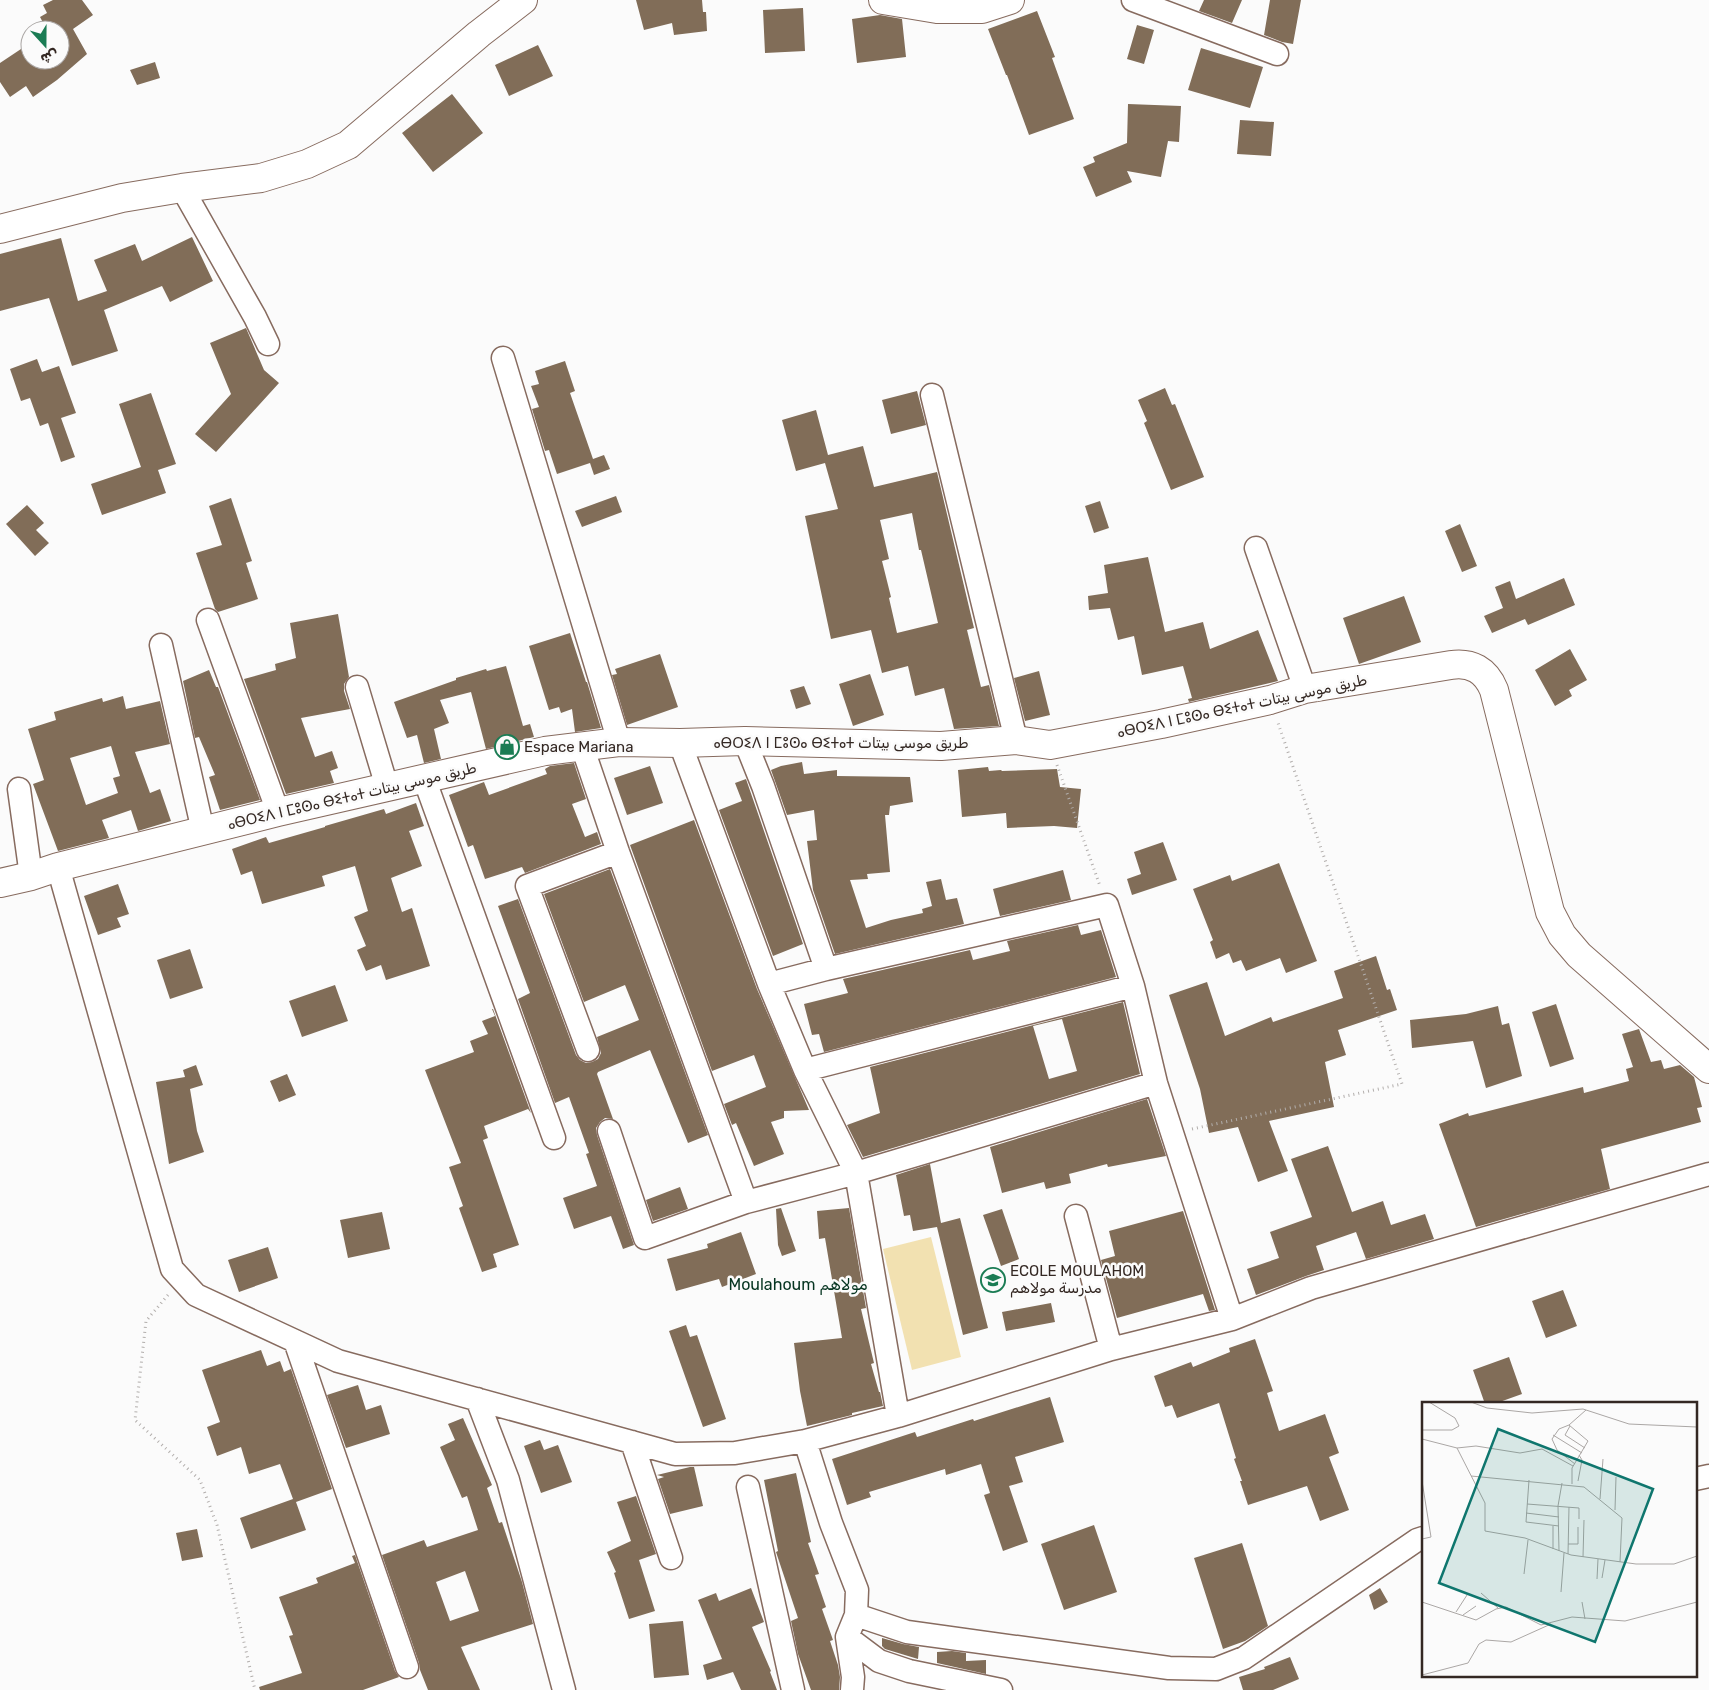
<svg xmlns="http://www.w3.org/2000/svg" width="1709" height="1690" font-family="Rubik,'Noto Naskh Arabic','Noto Sans Tifinagh',sans-serif">
<rect width="100%" height="100%" fill="#fbfbfb"/>
<path fill="#f2e1b1" d="M 931,1237 L 961,1357 L 912,1370 L 883,1249 Z"/>
<path fill="#816d58" fill-rule="evenodd" d="M 53,0 L 82,0 L 93,15 L 73,29 L 87,54 L 57,80 L 33,97 L 26,86 L 10,97 L 0,82 L 0,63 L 30,43 L 30,60 L 60,60 L 60,30 L 47,30 L 40,17 L 47,13 L 43,5 Z
M 636,0 L 702,0 L 703,12 L 706,12 L 707,31 L 674,35 L 672,23 L 644,30 Z
M 1204,0 L 1242,0 L 1232,23 L 1199,11 Z
M 1270,0 L 1301,0 L 1293,44 L 1282,42 L 1264,35 Z
M 803,8 L 805,51 L 765,53 L 763,10 Z
M 1037,11 L 1055,57 L 1052,58 L 1074,119 L 1029,135 L 1007,75 L 1006,75 L 988,29 Z
M 880,15 L 902,19 L 906,57 L 857,63 L 852,19 Z
M 1137,25 L 1154,30 L 1144,64 L 1127,59 Z
M 538,45 L 553,76 L 509,96 L 495,65 Z
M 1201,48 L 1263,67 L 1250,108 L 1188,90 Z
M 155,62 L 160,78 L 137,85 L 130,70 Z
M 452,94 L 483,133 L 433,172 L 402,133 Z
M 1128,104 L 1181,106 L 1179,142 L 1168,141 L 1161,177 L 1127,171 L 1132,182 L 1096,197 L 1083,167 L 1095,162 L 1093,157 L 1127,143 Z
M 1240,120 L 1274,122 L 1271,156 L 1237,154 Z
M 192,237 L 213,281 L 170,302 L 162,286 L 104,310 L 118,351 L 72,366 L 49,298 L 0,311 L 0,254 L 61,238 L 78,301 L 107,291 L 94,260 L 135,244 L 142,261 Z
M 246,328 L 264,370 L 279,383 L 216,452 L 195,434 L 231,394 L 210,343 Z
M 37,359 L 42,372 L 59,366 L 76,413 L 61,418 L 75,457 L 61,462 L 48,423 L 40,426 L 30,398 L 21,401 L 10,369 Z
M 565,361 L 575,391 L 570,393 L 593,459 L 604,455 L 610,469 L 594,475 L 590,463 L 557,474 L 549,450 L 545,451 L 532,409 L 539,407 L 531,386 L 539,384 L 535,371 Z
M 1165,388 L 1172,405 L 1175,404 L 1204,477 L 1171,490 L 1144,423 L 1147,421 L 1138,400 Z
M 917,391 L 926,425 L 891,434 L 882,400 Z
M 151,393 L 176,464 L 158,470 L 166,493 L 102,515 L 91,484 L 141,467 L 119,404 Z
M 816,410 L 828,455 L 863,446 L 874,487 L 937,472 L 974,628 L 967,630 L 981,687 L 989,685 L 999,726 L 954,729 L 944,688 L 915,696 L 908,666 L 882,673 L 871,630 L 831,639 L 805,516 L 838,509 L 825,463 L 796,471 L 782,420 ZM 912,513 L 919,550 L 921,550 L 938,623 L 897,633 L 889,598 L 891,597 L 882,561 L 889,559 L 880,520 Z
M 616,496 L 622,512 L 582,527 L 575,511 Z
M 231,498 L 252,561 L 246,563 L 258,599 L 218,612 L 215,609 L 196,553 L 222,545 L 209,506 Z
M 1100,501 L 1109,528 L 1094,533 L 1085,506 Z
M 27,505 L 44,523 L 36,530 L 49,543 L 35,556 L 6,524 Z
M 1460,524 L 1477,566 L 1462,572 L 1445,531 Z
M 1148,557 L 1165,632 L 1203,622 L 1210,649 L 1258,630 L 1278,681 L 1189,702 L 1188,699 L 1192,698 L 1183,666 L 1142,675 L 1134,636 L 1118,640 L 1110,608 L 1089,610 L 1088,596 L 1108,593 L 1104,565 Z
M 1564,578 L 1575,605 L 1528,625 L 1525,619 L 1492,633 L 1484,616 L 1503,608 L 1495,587 L 1510,581 L 1516,599 Z
M 1404,596 L 1421,642 L 1359,664 L 1343,618 Z
M 338,614 L 349,677 L 344,684 L 344,691 L 350,709 L 301,718 L 315,757 L 332,751 L 338,768 L 330,771 L 334,783 L 286,794 L 244,679 L 276,670 L 275,664 L 296,658 L 290,623 Z
M 570,633 L 586,682 L 587,682 L 601,728 L 575,732 L 572,709 L 561,713 L 559,707 L 549,710 L 529,646 Z
M 1570,649 L 1587,680 L 1569,690 L 1572,696 L 1555,706 L 1535,670 Z
M 660,654 L 678,707 L 627,725 L 612,675 L 617,674 L 615,669 Z
M 506,666 L 523,726 L 530,724 L 534,737 L 486,749 L 471,692 L 440,700 L 449,723 L 434,729 L 441,759 L 424,763 L 417,735 L 407,738 L 394,702 L 456,680 L 456,678 L 486,669 L 487,671 Z
M 209,670 L 216,687 L 218,687 L 260,800 L 220,810 L 209,777 L 215,775 L 199,737 L 195,738 L 183,681 Z
M 1039,671 L 1050,715 L 1025,721 L 1014,678 Z
M 870,674 L 884,715 L 853,726 L 839,684 Z
M 804,686 L 811,704 L 796,709 L 790,690 Z
M 123,696 L 126,709 L 160,701 L 170,744 L 135,752 L 150,793 L 160,789 L 171,821 L 138,831 L 131,810 L 102,820 L 109,838 L 58,851 L 33,784 L 44,780 L 28,729 L 56,720 L 54,712 L 102,698 L 103,702 ZM 111,746 L 120,776 L 113,778 L 118,793 L 86,805 L 70,758 Z
M 802,762 L 804,774 L 837,770 L 837,776 L 910,777 L 913,802 L 890,806 L 889,815 L 885,815 L 890,872 L 867,874 L 868,879 L 850,880 L 866,928 L 891,920 L 923,913 L 922,909 L 932,906 L 926,882 L 941,879 L 946,900 L 957,898 L 964,924 L 835,954 L 813,890 L 807,841 L 817,840 L 814,810 L 787,815 L 771,770 L 781,766 Z
M 574,763 L 586,799 L 572,804 L 585,837 L 597,832 L 601,844 L 525,873 L 522,867 L 485,879 L 473,845 L 468,847 L 449,795 L 484,782 L 489,795 L 547,774 L 545,769 L 550,766 Z
M 650,766 L 663,803 L 627,815 L 614,778 Z
M 988,767 L 989,771 L 1001,770 L 1002,771 L 1057,769 L 1060,787 L 1081,789 L 1077,828 L 1054,826 L 1007,828 L 1006,813 L 962,817 L 958,770 Z
M 746,779 L 803,944 L 773,956 L 719,810 L 742,801 L 735,783 Z
M 416,803 L 424,826 L 409,831 L 422,866 L 391,878 L 402,912 L 412,908 L 430,966 L 386,980 L 381,965 L 366,971 L 357,950 L 366,946 L 354,917 L 368,911 L 355,866 L 322,876 L 325,886 L 262,904 L 252,871 L 241,875 L 232,849 L 266,837 L 269,843 L 325,827 L 325,826 L 384,809 L 386,814 Z
M 694,820 L 757,989 L 809,1110 L 784,1111 L 784,1118 L 771,1122 L 784,1154 L 754,1166 L 736,1123 L 732,1125 L 724,1104 L 766,1087 L 754,1055 L 712,1071 L 630,845 Z
M 1163,842 L 1177,880 L 1132,895 L 1127,879 L 1141,874 L 1134,852 Z
M 1279,863 L 1317,961 L 1286,973 L 1280,958 L 1246,971 L 1241,960 L 1233,963 L 1229,953 L 1216,959 L 1210,942 L 1213,940 L 1193,889 L 1230,875 L 1232,881 Z
M 610,869 L 708,1135 L 688,1143 L 650,1050 L 598,1072 L 597,1074 L 613,1119 L 605,1118 L 600,1122 L 596,1128 L 597,1135 L 634,1245 L 623,1249 L 611,1216 L 574,1229 L 563,1198 L 597,1186 L 586,1154 L 589,1153 L 569,1097 L 555,1103 L 518,999 L 530,993 L 498,906 L 518,899 L 576,1055 L 580,1060 L 586,1063 L 592,1062 L 598,1059 L 601,1053 L 597,1037 L 639,1020 L 625,985 L 584,1002 L 544,894 Z
M 1063,870 L 1071,900 L 1000,916 L 993,889 Z
M 118,884 L 129,914 L 117,918 L 121,927 L 98,935 L 84,896 Z
M 1078,925 L 1081,935 L 1101,930 L 1116,977 L 824,1052 L 819,1034 L 812,1035 L 804,1004 L 848,993 L 843,979 L 970,950 L 973,960 L 1010,951 L 1007,941 Z
M 190,949 L 203,988 L 170,999 L 157,960 Z
M 1376,956 L 1387,990 L 1390,989 L 1397,1010 L 1338,1030 L 1346,1055 L 1325,1062 L 1334,1107 L 1269,1121 L 1288,1171 L 1258,1182 L 1238,1127 L 1209,1133 L 1200,1089 L 1169,995 L 1207,982 L 1225,1036 L 1271,1017 L 1273,1022 L 1343,998 L 1334,971 Z
M 335,985 L 348,1021 L 302,1037 L 289,1001 Z
M 1123,1002 L 1140,1074 L 863,1157 L 847,1125 L 880,1113 L 870,1067 ZM 1062,1019 L 1077,1071 L 1049,1079 L 1033,1026 Z
M 1556,1004 L 1574,1059 L 1550,1067 L 1532,1012 Z
M 1498,1006 L 1502,1025 L 1509,1023 L 1522,1076 L 1486,1088 L 1473,1041 L 1412,1048 L 1410,1020 L 1466,1014 Z
M 492,1009 L 493,1009 L 531,1113 L 528,1109 L 484,1126 L 488,1138 L 483,1140 L 519,1245 L 493,1254 L 497,1267 L 482,1272 L 459,1208 L 463,1206 L 449,1167 L 461,1163 L 425,1070 L 474,1052 L 470,1041 L 488,1034 L 482,1021 L 495,1016 Z
M 1639,1029 L 1651,1062 L 1661,1060 L 1664,1069 L 1680,1065 L 1694,1077 L 1702,1107 L 1697,1108 L 1701,1122 L 1601,1149 L 1610,1189 L 1476,1227 L 1439,1124 L 1468,1113 L 1469,1116 L 1583,1087 L 1584,1093 L 1629,1081 L 1626,1069 L 1633,1067 L 1622,1034 Z
M 196,1065 L 203,1085 L 190,1089 L 197,1131 L 204,1152 L 169,1164 L 156,1082 L 185,1077 L 183,1070 Z
M 287,1074 L 296,1095 L 279,1102 L 270,1081 Z
M 1147,1099 L 1166,1156 L 1108,1167 L 1107,1164 L 1069,1174 L 1071,1183 L 1046,1189 L 1044,1182 L 1002,1193 L 990,1147 Z
M 1328,1146 L 1352,1212 L 1383,1201 L 1391,1225 L 1425,1214 L 1434,1239 L 1366,1259 L 1356,1232 L 1316,1246 L 1324,1270 L 1306,1276 L 1256,1295 L 1247,1269 L 1279,1258 L 1270,1232 L 1312,1217 L 1291,1159 Z
M 930,1164 L 941,1223 L 960,1218 L 988,1328 L 963,1335 L 937,1227 L 913,1231 L 910,1215 L 904,1216 L 896,1175 Z
M 680,1187 L 688,1209 L 653,1221 L 646,1200 Z
M 781,1208 L 796,1251 L 782,1256 L 778,1245 L 776,1209 Z
M 849,1208 L 866,1308 L 861,1309 L 874,1363 L 871,1364 L 879,1392 L 880,1392 L 883,1406 L 852,1413 L 852,1415 L 807,1426 L 800,1391 L 794,1343 L 842,1338 L 825,1238 L 819,1239 L 817,1211 Z
M 1002,1209 L 1019,1259 L 1001,1266 L 983,1215 Z
M 1183,1211 L 1215,1310 L 1209,1311 L 1203,1294 L 1117,1318 L 1101,1260 L 1115,1256 L 1109,1231 Z
M 382,1212 L 390,1249 L 348,1258 L 340,1220 Z
M 741,1232 L 756,1274 L 722,1287 L 719,1279 L 676,1291 L 667,1259 L 708,1248 L 707,1244 Z
M 268,1247 L 278,1278 L 239,1292 L 228,1260 Z
M 1563,1290 L 1577,1326 L 1546,1338 L 1532,1301 Z
M 1051,1303 L 1055,1322 L 1006,1331 L 1002,1312 Z
M 686,1325 L 690,1337 L 697,1335 L 726,1419 L 703,1427 L 669,1331 Z
M 1255,1339 L 1273,1391 L 1267,1393 L 1279,1431 L 1325,1414 L 1339,1453 L 1329,1457 L 1349,1510 L 1320,1521 L 1307,1486 L 1248,1505 L 1240,1481 L 1242,1481 L 1234,1459 L 1236,1458 L 1219,1403 L 1177,1418 L 1172,1405 L 1165,1407 L 1154,1376 L 1191,1362 L 1193,1367 L 1230,1352 L 1229,1348 Z
M 261,1350 L 267,1366 L 280,1361 L 284,1372 L 291,1369 L 332,1489 L 296,1502 L 306,1530 L 251,1549 L 240,1518 L 293,1499 L 280,1464 L 249,1474 L 241,1447 L 217,1456 L 207,1427 L 220,1422 L 202,1370 Z
M 1509,1357 L 1522,1394 L 1494,1404 L 1485,1404 L 1473,1370 Z
M 358,1385 L 366,1410 L 381,1405 L 390,1434 L 346,1448 L 327,1395 Z
M 1050,1397 L 1064,1442 L 1015,1457 L 1023,1482 L 1009,1486 L 1028,1542 L 1003,1551 L 984,1495 L 990,1493 L 981,1464 L 946,1475 L 945,1469 L 869,1492 L 871,1497 L 847,1505 L 832,1459 L 915,1432 L 917,1437 L 973,1419 L 974,1421 Z
M 463,1418 L 492,1485 L 487,1488 L 499,1523 L 502,1522 L 522,1582 L 533,1624 L 461,1647 L 480,1690 L 428,1690 L 420,1670 L 419,1663 L 382,1555 L 424,1540 L 427,1547 L 478,1530 L 467,1496 L 462,1498 L 440,1447 L 455,1440 L 448,1424 ZM 465,1571 L 479,1611 L 450,1621 L 436,1582 Z
M 540,1440 L 544,1450 L 558,1445 L 572,1482 L 541,1493 L 524,1446 Z
M 690,1467 L 694,1467 L 703,1506 L 670,1514 L 658,1479 L 664,1477 L 657,1475 Z
M 796,1473 L 811,1542 L 808,1543 L 819,1574 L 815,1575 L 826,1607 L 822,1609 L 833,1640 L 830,1641 L 838,1665 L 840,1677 L 839,1690 L 811,1690 L 798,1654 L 791,1621 L 798,1618 L 776,1552 L 778,1551 L 764,1480 Z
M 636,1496 L 656,1554 L 639,1560 L 655,1611 L 629,1619 L 614,1573 L 616,1572 L 607,1552 L 631,1541 L 617,1502 Z
M 1094,1525 L 1117,1592 L 1064,1610 L 1041,1544 Z
M 197,1529 L 203,1557 L 182,1561 L 176,1533 Z
M 1242,1543 L 1268,1626 L 1245,1641 L 1223,1649 L 1194,1558 Z
M 355,1555 L 395,1671 L 399,1677 L 363,1690 L 260,1690 L 259,1687 L 302,1673 L 289,1636 L 293,1635 L 279,1597 L 318,1583 L 316,1578 L 355,1563 L 352,1556 Z
M 751,1588 L 764,1622 L 752,1627 L 771,1671 L 770,1672 L 777,1690 L 741,1690 L 733,1672 L 707,1680 L 703,1665 L 722,1659 L 698,1600 L 716,1593 L 719,1601 Z
M 1380,1588 L 1388,1602 L 1374,1610 L 1369,1595 Z
M 683,1621 L 689,1675 L 654,1678 L 649,1624 Z
M 882,1638 L 903,1644 L 919,1647 L 918,1659 L 885,1649 L 882,1646 Z
M 952,1651 L 966,1653 L 966,1661 L 986,1660 L 986,1674 L 937,1663 L 937,1652 Z
M 1290,1657 L 1299,1679 L 1273,1690 L 1243,1690 L 1239,1677 L 1265,1669 L 1264,1667 Z"/>
<g fill="none" stroke-linecap="round" stroke-linejoin="round">
<defs>
<path id="minor" d="M 1133,0 L 1277,54
M 182,188 L 255,317 L 268,344
M 503,358 L 619,742
M 932,395 L 1016,740
M 1256,548 L 1305,689
M 208,620 L 278,812
M 161,645 L 203,831
M 357,687 L 387,787
M 745,741 L 763,786 L 826,969
M 680,743 L 769,984 L 805,1070 L 856,1173 L 898,1416
M 582,746 L 618,852 L 746,1202
M 424,778 L 554,1138
M 19,789 L 31,876
M 58,867 L 172,1269 L 196,1295 L 338,1361 L 675,1454 L 735,1453 L 805,1441 L 898,1416 L 1111,1349 L 1232,1319 L 1311,1288 L 1709,1174
M 769,984 L 826,969 L 1107,905 L 1133,986 L 1156,1083 L 1232,1319
M 588,1050 L 527,886 L 618,852
M 805,1070 L 1133,986
M 609,1131 L 645,1238 L 746,1202 L 856,1173 L 1156,1083
M 1076,1216 L 1111,1349
M 295,1341 L 407,1667
M 477,1399 L 508,1480 L 564,1690
M 805,1441 L 831,1523 L 857,1590 L 856,1615 L 847,1637 L 853,1677 L 852,1690
M 632,1442 L 671,1558
M 1695,1479 L 1709,1476
M 748,1487 L 793,1690
M 856,1615 L 907,1632 L 1169,1668 L 1216,1669 L 1244,1658 L 1417,1540 L 1423,1538
M 847,1637 L 879,1661 L 909,1671 L 1001,1690"/>
<path id="tertiary" d="M 0,883 L 31,876 L 58,867 L 278,812 L 545,751 L 619,742 L 680,743 L 745,741 L 941,746 L 1016,740 L 1050,745 L 1161,724 L 1270,700 L 1305,689 L 1451,665 C 1471,662 1486,670 1494,690 L 1550,912 L 1562,935 L 1579,955 L 1709,1069"/>
<path id="secondary" d="M 883,0 L 937,9 L 982,9 L 1010,0
M 0,229 L 122,198 L 182,188 L 261,178 L 307,164 L 348,145 L 479,34 L 523,0"/>
</defs>
<use href="#minor" stroke="#876b5f" stroke-width="25"/>
<use href="#tertiary" stroke="#876b5f" stroke-width="30"/>
<use href="#secondary" stroke="#876b5f" stroke-width="30"/>
<path stroke="#b2aeac" stroke-width="3" stroke-dasharray="1 4" stroke-linecap="butt" d="M 1057,765 L 1100,886
M 1192,1129 L 1402,1084 L 1277,720
M 168,1295 L 146,1321 L 135,1420 L 200,1480 L 217,1525 L 255,1690"/>
<use href="#minor" stroke="#fff" stroke-width="22"/>
<use href="#tertiary" stroke="#fff" stroke-width="28"/>
<use href="#secondary" stroke="#fff" stroke-width="28"/>
</g>
<defs>
<symbol id="shop-ring" viewBox="-11 -11 22 22"><circle r="9.5" fill="#fbfbfb" stroke="#1b7c54" stroke-width="1.5"/><path d="M-5-2.5h2.3a2.7 3.5 0 0 1 5.4 0H5L5.5 6h-11ZM-1.5-2.5h3a1.5 2.3 0 0 0-3 0Z" fill="#1b7c54"/></symbol>
<symbol id="school-ring" viewBox="-11 -11 22 22"><circle r="9.5" fill="#fbfbfb" stroke="#1b7c54" stroke-width="1.5"/><path d="M0-5L7-2L0 1L-7-2ZM-4 1L0 2.5L4 1V4Q0 6-4 4Z" fill="#1b7c54"/></symbol>
</defs>
<g fill-rule="evenodd">
<use href="#shop-ring" x="493" y="733" width="28" height="28"/>
<use href="#school-ring" x="979" y="1266" width="28" height="28"/>
</g>
<g text-anchor="middle" stroke-width="5" stroke-linejoin="round" paint-order="stroke">
<g font-size="15" fill="#342823" stroke="#fbfbfb">
<text transform="translate(1242 706) rotate(-12)" y="5">ⴰⴱⵔⵉⴷ ⵏ ⵎⵓⵙⴰ ⴱⵉⵜⴰⵜ طريق موسى بيتات</text>
<text x="841" y="748">ⴰⴱⵔⵉⴷ ⵏ ⵎⵓⵙⴰ ⴱⵉⵜⴰⵜ طريق موسى بيتات</text>
<text transform="translate(352 796) rotate(-13)" y="5">ⴰⴱⵔⵉⴷ ⵏ ⵎⵓⵙⴰ ⴱⵉⵜⴰⵜ طريق موسى بيتات</text>
</g>
<g font-size="15" fill="#342823" stroke="#fbfbfb" text-anchor="start">
<text x="524" y="752">Espace Mariana</text>
<text x="1010" y="1276">ECOLE MOULAHOM<tspan x="1010" dy="17">مدرسة مولاهم</tspan></text>
</g>
<g font-size="16" fill="#053420" stroke="#fbfbfb">
<text x="798" y="1290">Moulahoum مولاهم</text>
</g>
</g>
<g transform="translate(1422 1402)">
<rect width="275" height="275" fill="#fbfbfb"/>
<path fill="none" stroke="#aba7a5" stroke-width="1" d="M 49,0 L 65,6 L 110,11 L 161,7 L 207,22 L 275,25M 147,23 L 166,39 L 150,66 L 150,82M 148,24 L 143,33 L 163,46M 0,28 L 30,28 L 37,24 L 33,16 L 7,0M 131,33 L 160,51M 0,37 L 35,46 L 63,101 L 63,129 L 103,136 L 149,153 L 214,162 L 252,162 L 275,154M 35,46 L 54,44 L 98,51 L 120,47 L 151,64M 153,62 L 135,48 L 130,37 L 137,27 L 147,23 L 164,8M 49,74 L 162,85 L 200,116 L 198,160M 107,78 L 104,120 L 137,124M 0,79 L 9,135 L 0,137M 156,79 L 160,58 L 157,53M 178,97 L 181,57M 105,102 L 157,106 L 157,117M 193,108 L 194,75M 104,111 L 137,115M 146,142 L 156,142 L 156,125M 131,147 L 131,124M 137,149 L 136,104 L 140,81M 146,152 L 147,105M 161,155 L 162,118M 102,172 L 106,138M 180,176 L 183,158M 175,177 L 176,157M 139,190 L 142,151M 59,191 L 76,206M 0,200 L 54,218 L 74,207 L 84,205 L 119,223 L 150,215 L 203,219 L 275,200M 160,200 L 163,217M 34,210 L 45,193M 41,213 L 54,204M 0,273 L 46,261 L 57,242 L 64,238 L 89,240 L 129,222"/>
<path fill="#0f766e" fill-opacity="0.15" stroke="#0f766e" stroke-width="2.5" d="M 76,27 L 231,87 L 173,240 L 17,181 Z"/>
<rect width="275" height="275" fill="none" stroke="#342823" stroke-width="2.5"/>
</g>
<g transform="translate(45 45) rotate(159)"><circle r="24" fill="#fbfbfb" stroke="#aba7a5"/>
<path d="M0-4L9 19L0 12L-9 19Z" fill="#1b7c54"/>
<text y="-8" font-size="14" font-weight="bold" text-anchor="middle" fill="#342823">ش</text>
</g>
</svg>
